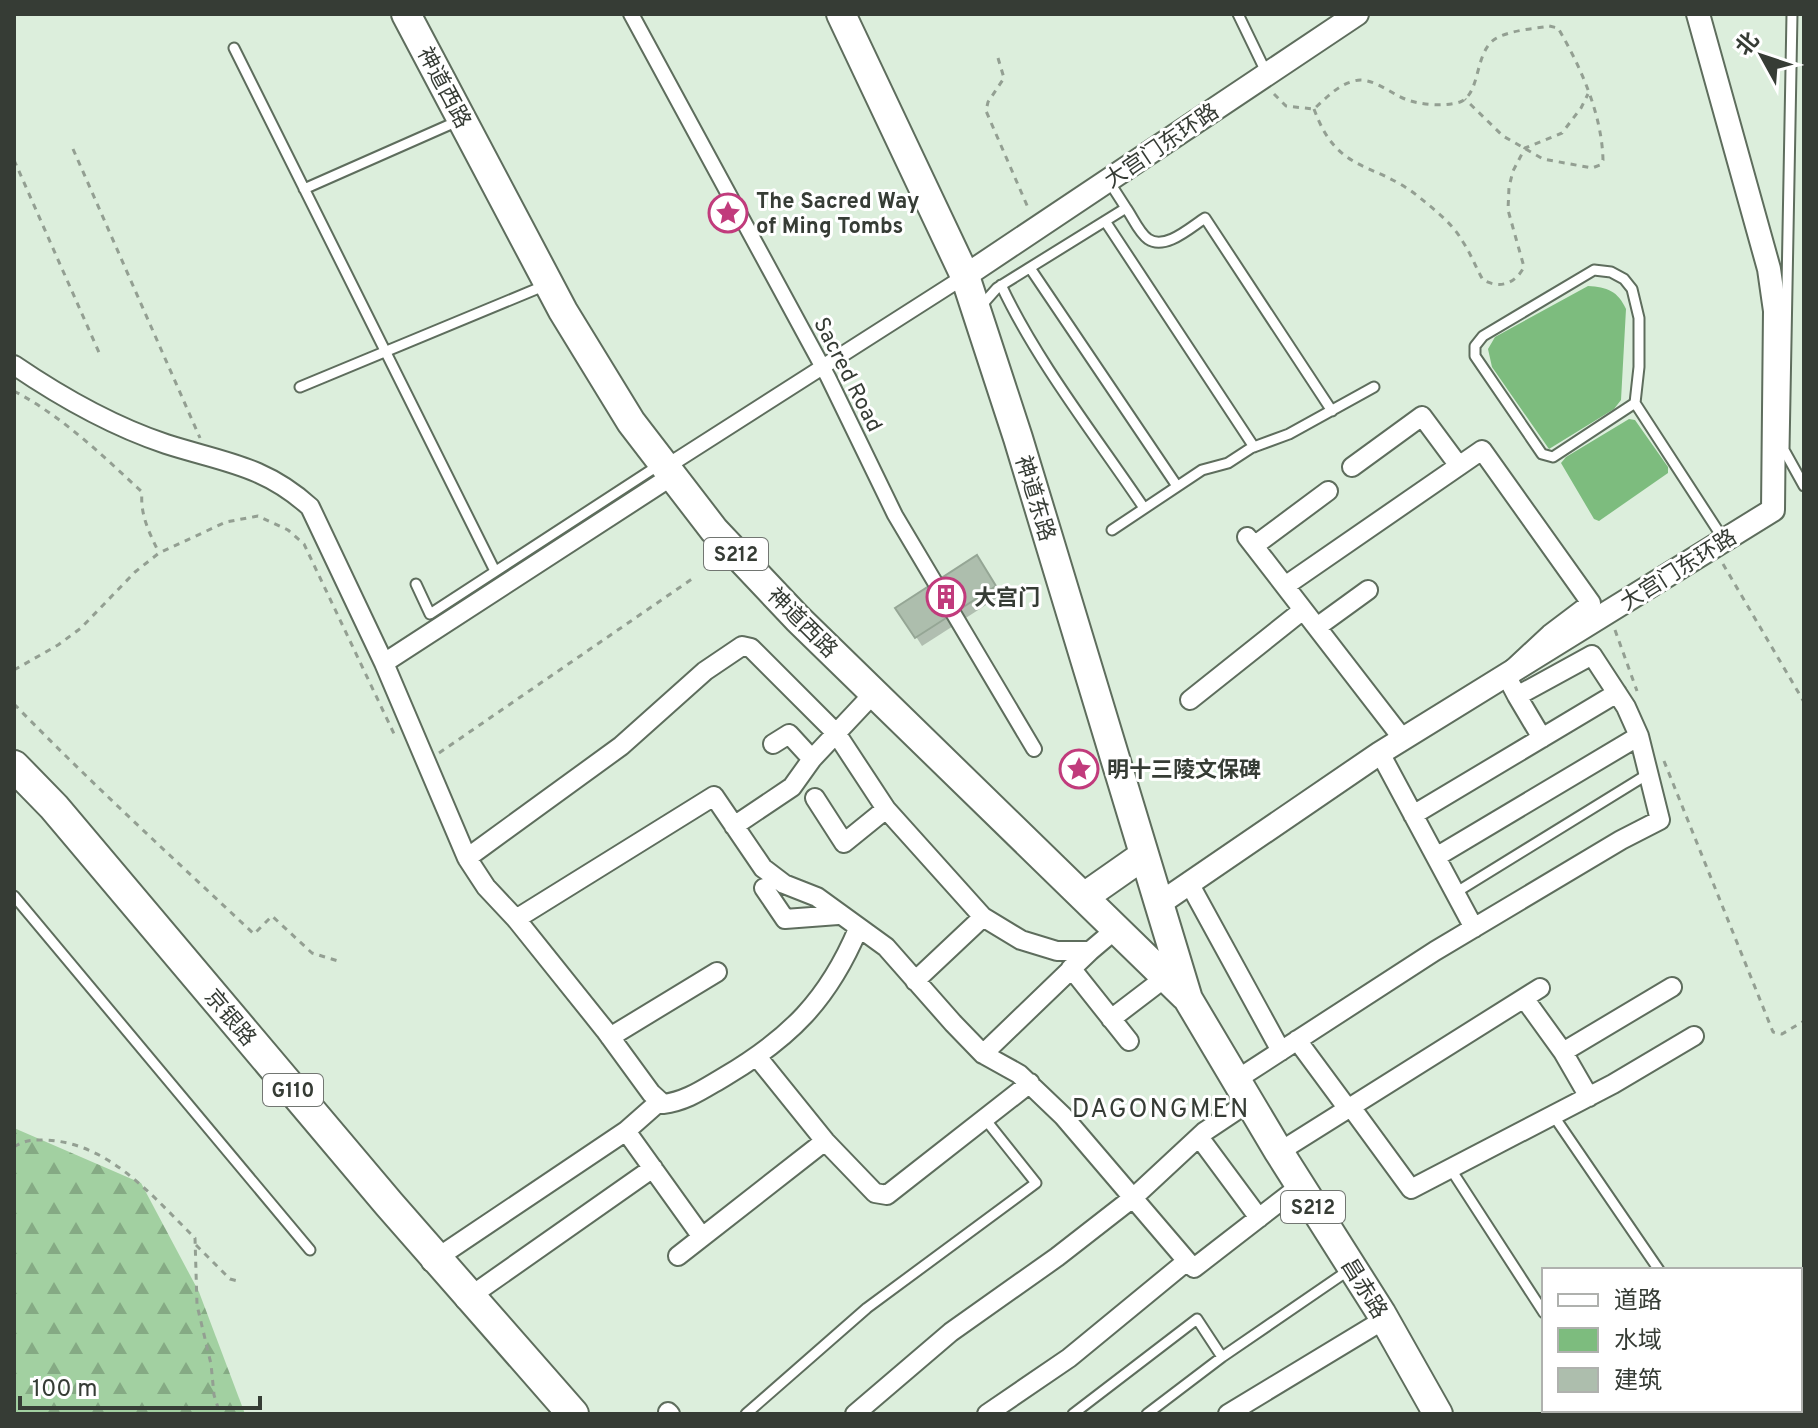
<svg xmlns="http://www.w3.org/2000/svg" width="1818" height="1428" font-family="Overpass,'Noto Sans SC',sans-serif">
<defs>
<pattern id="forest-firs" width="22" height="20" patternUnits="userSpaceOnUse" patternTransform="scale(2)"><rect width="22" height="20" fill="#a2d0a1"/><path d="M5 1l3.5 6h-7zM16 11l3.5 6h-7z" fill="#85aa84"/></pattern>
</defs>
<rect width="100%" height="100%" fill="#dceedc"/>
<path fill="url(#forest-firs)" d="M 14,1128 L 141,1183 L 199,1292 L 245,1414 L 14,1414 Z"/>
<path fill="#7dbc7e" d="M 1588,286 C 1607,287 1618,291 1626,309 L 1621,400 L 1614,409 L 1549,449 L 1492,367 L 1488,349 L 1495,337 Z
M 1629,419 L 1635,420 L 1668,467 L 1668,473 L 1599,521 L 1594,519 L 1561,463 L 1566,457 Z"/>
<path fill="#0003" d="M 976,558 L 1000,596 L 922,646 L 898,608 Z"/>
<path fill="#adbead" stroke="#95a695" stroke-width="2" d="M 977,555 L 996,586 L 915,638 L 895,608 Z"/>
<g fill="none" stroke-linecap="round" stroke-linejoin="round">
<defs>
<path id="service" d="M 1238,14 L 1267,74
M 1792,14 L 1784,450 L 1804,486
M 234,48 L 495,571
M 1108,180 L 1126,208
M 304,189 L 458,121
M 1105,221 L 1254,447
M 1030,268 L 1177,486
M 1001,285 C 1037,362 1097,438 1144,508
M 981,306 L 997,288 L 1126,208 C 1132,216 1139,233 1148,239 C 1165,251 1191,227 1205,218 L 1332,411
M 300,387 L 546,285
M 1635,403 L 1553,457 L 1542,454 L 1475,356 L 1475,346 L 1483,336 L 1594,270 L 1611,272 L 1624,279 L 1632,289 L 1639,318 L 1639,367 L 1635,403 L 1724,540
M 1112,530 L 1202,470 L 1228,463 L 1251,448 L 1289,434 L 1374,387
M 416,584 L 430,614 L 659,465
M 1455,893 L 1648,774
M 14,896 L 310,1250
M 1553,1115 L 1659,1270
M 1450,1168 L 1544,1313
M 1607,1410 L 1610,1414
M 1755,1410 L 1758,1414
M 746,1414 L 867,1308 L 1036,1183 L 985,1119
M 1073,1414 L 1197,1319 L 1222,1357 L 1349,1270
M 1147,1414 L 1222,1357"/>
<path id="pedestrian" d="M 631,14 L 828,377 L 895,515 L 1034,749
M 666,467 L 965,276"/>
<path id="minor" d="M 14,365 C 61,397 112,426 166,444 C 222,462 264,465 310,507 L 384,663 L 467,858
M 1352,467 L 1422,416 L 1459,466
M 1247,537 L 1403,739
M 1254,546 L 1328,491
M 1317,627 L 1368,590
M 384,663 L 672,476
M 1517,696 L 1542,738
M 1190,700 L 1303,610
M 773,744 L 789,734 L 812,759 L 874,693
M 1380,753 L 1474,928
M 815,798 L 844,843 L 886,809
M 1413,815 L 1617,693
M 734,826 L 792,787 L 812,759
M 1436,857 L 1639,736
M 1189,883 L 1281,1051
M 764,888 L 785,919 L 838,915
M 516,919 L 714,796 L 763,868 L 784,884 L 817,897 L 886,947 L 953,1023 L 983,1054 L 1019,1074 L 1063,1116 L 1187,1261
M 858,929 C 828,1000 790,1038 724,1077 C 703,1089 687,1101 663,1104 L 651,1093 L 605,1030 L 516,919 L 486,887 L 467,858 L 621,746 L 705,671 L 742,646 L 751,648 L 836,733 L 886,809 L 983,917 L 1021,940 L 1057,951 L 1090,951 L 1116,929
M 1071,968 L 1129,1041
M 915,981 L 983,917
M 1524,998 L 1563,1052 L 1589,1097
M 1111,1019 L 1166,977
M 610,1037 L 717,972
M 1297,1040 L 1348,1109
M 1563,1052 L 1672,987
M 983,1054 L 1090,951
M 758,1058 L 825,1141 L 875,1193 L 887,1195 L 1030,1083
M 1236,1080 L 1435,951 L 1621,840 L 1660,820 L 1639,736 L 1626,707 L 1592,655 L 1517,696 L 1506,675 L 1550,634 L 1591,603 L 1482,450 L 1285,586
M 660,1101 L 626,1131 L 702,1237
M 1351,1107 L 1411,1189 L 1613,1084 L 1694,1036
M 1199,1137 L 1259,1218
M 1279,1152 L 1540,988
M 678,1256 L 825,1141
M 431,1262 L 626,1131
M 465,1300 L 653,1168
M 668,1412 L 670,1414
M 855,1414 L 951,1332 L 1057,1257 L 1134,1197 L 1204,1132 L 1249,1102
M 987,1414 L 1069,1358 L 1187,1261 L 1194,1268 L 1300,1186
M 1228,1414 L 1385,1319"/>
<path id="tertiary" d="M 965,276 L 1357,14
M 1159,904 L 1380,753 L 1773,510 L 1775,311 L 1769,269 L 1698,14"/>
<path id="primary" d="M 406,14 L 563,311 L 631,422 L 714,530 L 798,619 L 1185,996
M 841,14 L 965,276 L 1018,438 L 1188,999 L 1279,1152 L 1381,1313 L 1438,1414
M 1084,897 L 1144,855"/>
<path id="trunk" d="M 14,766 L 54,807 L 389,1204 L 573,1414"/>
</defs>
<use href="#service" stroke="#5e6d5d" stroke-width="13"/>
<use href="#pedestrian" stroke="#5e6d5d" stroke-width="18"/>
<use href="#minor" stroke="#5e6d5d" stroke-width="22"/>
<use href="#tertiary" stroke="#5e6d5d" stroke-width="26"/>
<use href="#primary" stroke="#5e6d5d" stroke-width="32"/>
<use href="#trunk" stroke="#5e6d5d" stroke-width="34"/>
<path stroke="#939f92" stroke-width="3" stroke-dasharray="6 6" stroke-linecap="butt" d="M 998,58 L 1004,78 L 988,102 L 986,111 L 1029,210
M 1274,94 L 1286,106 L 1314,109 C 1327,97 1338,85 1354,81 C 1371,76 1390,93 1405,99 C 1420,105 1445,107 1460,102 C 1481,94 1474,53 1495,39 C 1510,30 1533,29 1549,26 L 1558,28 C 1581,67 1602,115 1603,160 L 1600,165 L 1592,168 L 1543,159 L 1503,136 L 1465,99
M 1314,109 C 1338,175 1373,160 1419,197 C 1435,210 1453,224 1463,242 C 1471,254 1476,268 1483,280 C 1500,289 1515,284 1524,267 L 1508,210 L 1509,187 L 1513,171 L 1525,148 L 1562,133 L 1581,108 L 1588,94
M 73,149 L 200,438
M 14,160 L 101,357
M 14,391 C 63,417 102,455 142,492 C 140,515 149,532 159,553
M 1723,564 L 1804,702
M 1615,630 L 1637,691
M 14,670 L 58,645 L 81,628 L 135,572 L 159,553 L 226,522 L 258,516 L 288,530 L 304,544 L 396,738
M 14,704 C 92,784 173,858 254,934 L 272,916 L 312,953 L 338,961
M 439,753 L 692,579
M 1664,761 L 1773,1032 L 1782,1034 L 1804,1021
M 14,1147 C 25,1140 31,1140 43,1140 C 108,1141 152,1196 195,1238 L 197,1305 L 211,1364 L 214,1395 L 220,1414
M 196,1245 L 230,1279 L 238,1281"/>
<use href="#service" stroke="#fff" stroke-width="9"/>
<use href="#pedestrian" stroke="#fff" stroke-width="14"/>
<use href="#minor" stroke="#fff" stroke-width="18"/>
<use href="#tertiary" stroke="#fff" stroke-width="22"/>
<use href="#primary" stroke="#fff" stroke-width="28"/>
<use href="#trunk" stroke="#fff" stroke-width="30"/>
</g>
<defs>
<symbol id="sight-ring" viewBox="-11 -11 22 22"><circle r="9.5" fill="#fff" stroke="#c13b7c" stroke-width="1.5"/><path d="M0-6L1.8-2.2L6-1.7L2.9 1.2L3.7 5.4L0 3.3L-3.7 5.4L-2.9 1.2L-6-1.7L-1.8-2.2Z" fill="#c13b7c"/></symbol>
<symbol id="building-ring" viewBox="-11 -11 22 22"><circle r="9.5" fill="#fff" stroke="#c13b7c" stroke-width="1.5"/><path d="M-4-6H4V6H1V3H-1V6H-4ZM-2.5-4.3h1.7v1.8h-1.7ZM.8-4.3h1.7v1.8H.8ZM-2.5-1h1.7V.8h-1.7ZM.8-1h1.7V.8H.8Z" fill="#c13b7c"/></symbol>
</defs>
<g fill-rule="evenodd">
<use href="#sight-ring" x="706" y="191" width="44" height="44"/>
<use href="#building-ring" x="924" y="575" width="44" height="44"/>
<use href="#sight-ring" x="1057" y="747" width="44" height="44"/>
</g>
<g text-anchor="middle" stroke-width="6" stroke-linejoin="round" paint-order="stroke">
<g fill="#fff" stroke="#727672" stroke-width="2">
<rect x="704" y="538" width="64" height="32" rx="6"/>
<rect x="263" y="1074" width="60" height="32" rx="6"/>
<rect x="1281" y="1191" width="64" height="32" rx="6"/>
</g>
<g font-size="20" font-weight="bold" fill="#363c35">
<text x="736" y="561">S212</text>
<text x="293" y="1097">G110</text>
<text x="1313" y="1214">S212</text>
</g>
<g font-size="22" fill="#363c35" stroke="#fff">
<text transform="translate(445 87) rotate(62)" y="8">神道西路</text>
<text transform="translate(1161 145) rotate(-34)" y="8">大宫门东环路</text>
<text transform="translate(849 374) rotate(63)" y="8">Sacred Road</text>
<text transform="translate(1036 498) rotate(73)" y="8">神道东路</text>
<text transform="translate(1678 569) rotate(-32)" y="8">大宫门东环路</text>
<text transform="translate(803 622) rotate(45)" y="8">神道西路</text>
<text transform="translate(231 1017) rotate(50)" y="8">京银路</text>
<text transform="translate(1365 1288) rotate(58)" y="8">昌赤路</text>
</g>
<g font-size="22" font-weight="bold" fill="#363c35" stroke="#fff" text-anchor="start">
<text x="756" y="208">The Sacred Way<tspan x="756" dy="25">of Ming Tombs</tspan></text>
<text x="974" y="605">大宫门</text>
<text x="1107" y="777">明十三陵文保碑</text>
</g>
<g font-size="26" letter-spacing="2" fill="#363c35" stroke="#fff">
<text x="1161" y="1117">DAGONGMEN</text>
</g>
</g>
<rect width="1818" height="1428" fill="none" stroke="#363c35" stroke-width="32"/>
<rect x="1542" y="1268" width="260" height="144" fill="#ffffff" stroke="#afb1ae" stroke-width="2"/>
<rect x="1558" y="1294" width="40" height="12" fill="#ffffff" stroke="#afb1ae" stroke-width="2"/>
<text x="1614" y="1308" font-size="24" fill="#363c35">道路</text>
<rect x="1558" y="1328" width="40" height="24" fill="#7dbc7e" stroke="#afb1ae" stroke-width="2"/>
<text x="1614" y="1348" font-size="24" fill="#363c35">水域</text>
<rect x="1558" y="1368" width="40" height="24" fill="#adbead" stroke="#afb1ae" stroke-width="2"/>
<text x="1614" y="1388" font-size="24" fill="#363c35">建筑</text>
<g transform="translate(1762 56) rotate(310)" stroke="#ffffff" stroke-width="6" paint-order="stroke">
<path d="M0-6L14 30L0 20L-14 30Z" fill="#363c35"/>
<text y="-12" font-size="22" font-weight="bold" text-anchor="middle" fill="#363c35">北</text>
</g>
<path d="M20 1396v12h240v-12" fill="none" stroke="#363c35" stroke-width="4"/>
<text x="32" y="1396" font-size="24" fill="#363c35" stroke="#ffffff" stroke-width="6" paint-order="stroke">100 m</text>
</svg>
